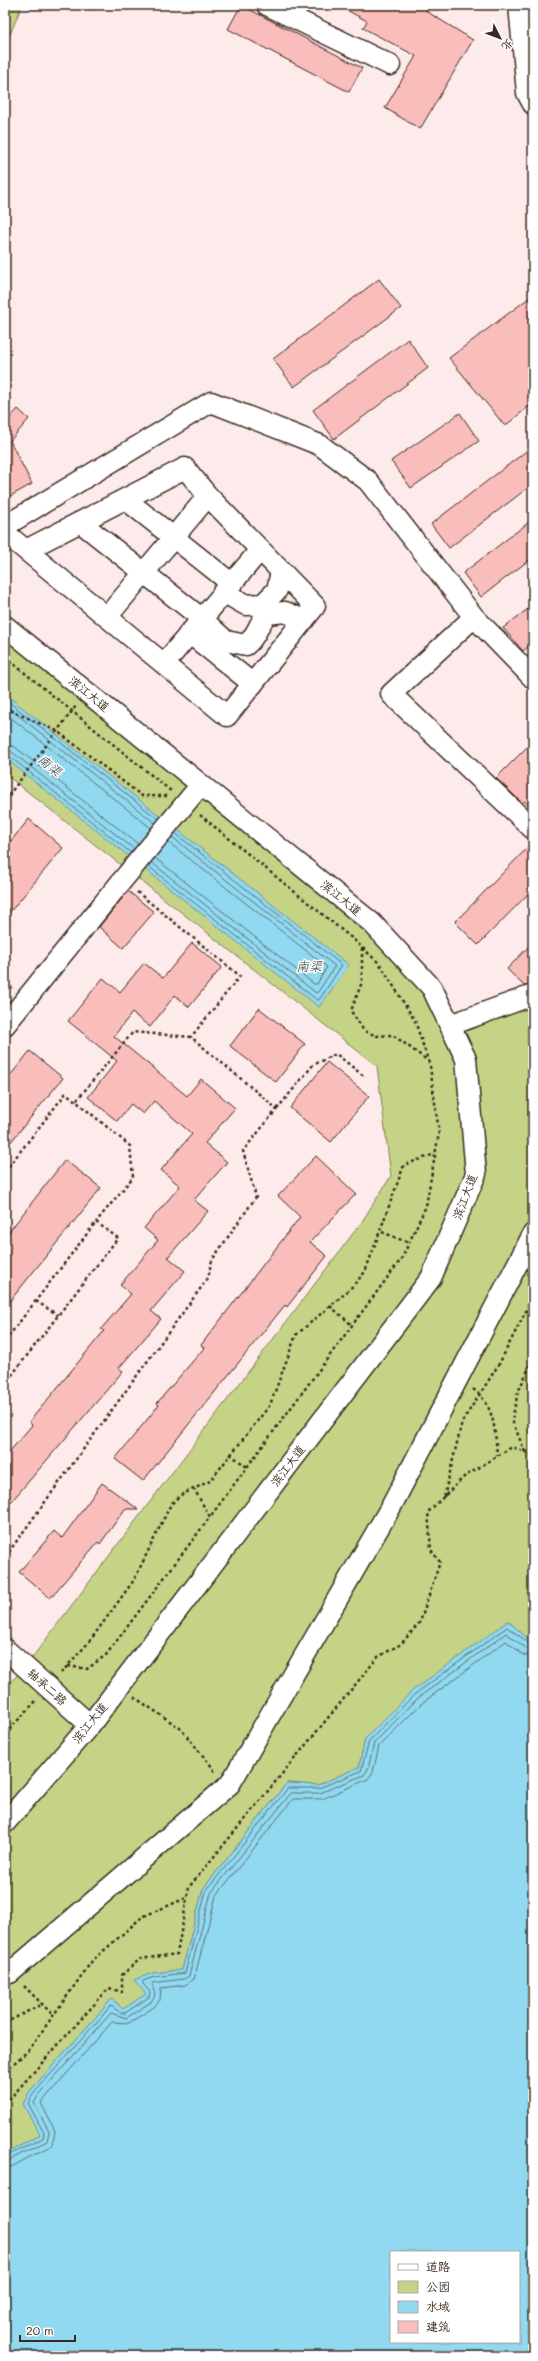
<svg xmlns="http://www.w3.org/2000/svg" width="538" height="2361" font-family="Mali,'LXGW WenKai TC',sans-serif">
<rect width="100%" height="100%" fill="#fdebeb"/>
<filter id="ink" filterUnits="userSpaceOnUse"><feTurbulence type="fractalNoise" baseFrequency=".025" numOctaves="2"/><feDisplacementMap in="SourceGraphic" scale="8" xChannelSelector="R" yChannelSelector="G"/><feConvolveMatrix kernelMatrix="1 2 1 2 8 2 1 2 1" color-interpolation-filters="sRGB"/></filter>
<g filter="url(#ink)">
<path fill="#c5d387" stroke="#807e52" d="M 5,5 L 22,5 L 5,47 Z
M 5,626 L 372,923 L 450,1025 L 533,995 L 533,1643 L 508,1621 L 365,1739 L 359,1767 L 318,1785 L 287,1783 L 203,1889 L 182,1970 L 153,1973 L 135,1980 L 147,1994 L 123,2009 L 112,1999 L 30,2091 L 23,2104 L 41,2135 L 5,2154 L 5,1688 L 25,1667 L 361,1223 L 391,1176 L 377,1066 L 5,774 Z"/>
<path fill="#90d9f1" stroke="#6e939d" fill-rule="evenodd" d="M 5,694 L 349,965 L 319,1007 L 5,758 Z
M 508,1621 L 533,1643 L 533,2356 L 5,2356 L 5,2154 L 40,2135 L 23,2104 L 30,2091 L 112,1999 L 123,2009 L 146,1994 L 134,1980 L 153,1973 L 182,1970 L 203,1889 L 287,1783 L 318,1785 L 359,1767 L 365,1739 L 412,1691 ZM 391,2252 L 519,2252 L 519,2342 L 391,2342 Z"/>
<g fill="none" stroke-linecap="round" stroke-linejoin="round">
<path stroke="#5d7072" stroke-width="1" d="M 5,699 L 158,819
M 5,705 L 155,823
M 5,713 L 151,828
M 5,744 L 15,747 L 138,844
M 5,750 L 12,752 L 134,849
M 5,755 L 9,756 L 131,853
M 155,858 L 314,984 L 317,984 L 327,967 L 168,842
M 151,862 L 316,993 L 318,992 L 335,966 L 172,837
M 148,866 L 317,1000 L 319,1000 L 342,965 L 175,833
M 5,2157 L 43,2138 L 44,2133 L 28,2103 L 34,2093 L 111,2006 L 121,2013 L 125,2013 L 149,1997 L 150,1992 L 143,1984 L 143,1981 L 154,1977 L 185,1973 L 206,1891 L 288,1788 L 319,1788 L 361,1771 L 369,1741 L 415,1694 L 507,1627 L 533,1646
M 5,2162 L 47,2141 L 49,2132 L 34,2103 L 38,2096 L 111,2013 L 126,2018 L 151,2002 L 155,1995 L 152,1983 L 184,1979 L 189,1976 L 211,1893 L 291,1793 L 320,1793 L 364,1775 L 368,1769 L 374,1743 L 418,1698 L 506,1633 L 527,1649 L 533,1651
M 5,2168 L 13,2166 L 52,2145 L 55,2131 L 41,2103 L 112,2022 L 129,2023 L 154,2007 L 160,2000 L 161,1988 L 185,1985 L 194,1979 L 216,1896 L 293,1799 L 322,1799 L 368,1779 L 373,1772 L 379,1746 L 422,1703 L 506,1641 L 523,1655 L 533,1657"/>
</g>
<path fill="#f9bdbb" stroke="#3b2a1e" d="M 241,5 L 362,68 L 349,92 L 228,29 Z
M 337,5 L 429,5 L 426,11 L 473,40 L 420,129 L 385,108 L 416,56 L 363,28 L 367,21 Z
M 379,279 L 401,308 L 294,387 L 273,359 Z
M 533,295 L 533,403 L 505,426 L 449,358 Z
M 408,339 L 428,368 L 334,439 L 313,410 Z
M 18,409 L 29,419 L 10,441 L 32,484 L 5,499 L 5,423 Z
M 460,413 L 479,441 L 411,488 L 391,461 Z
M 533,446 L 533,484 L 449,548 L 431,524 Z
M 533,519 L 533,557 L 481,597 L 463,573 Z
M 533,605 L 533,643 L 523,651 L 503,628 Z
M 533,741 L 533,809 L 524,801 L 522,803 L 496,778 Z
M 29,819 L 63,848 L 5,918 L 5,848 Z
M 533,842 L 533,889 L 478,945 L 455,922 Z
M 128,891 L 154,912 L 123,948 L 99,927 Z
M 533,942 L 533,984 L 524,986 L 507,969 Z
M 192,943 L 222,967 L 189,1007 L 175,995 L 150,1027 L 132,1013 L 114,1036 L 187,1096 L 201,1079 L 235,1108 L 205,1143 L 227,1162 L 194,1200 L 208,1211 L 168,1257 L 185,1271 L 151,1311 L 161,1319 L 119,1368 L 123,1371 L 5,1509 L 5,1457 L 32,1425 L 29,1422 L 104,1331 L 101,1329 L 131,1294 L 120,1285 L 158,1240 L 144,1228 L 180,1186 L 161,1170 L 192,1134 L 154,1101 L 143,1114 L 131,1104 L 117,1121 L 88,1097 L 117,1061 L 68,1021 L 103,978 L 120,992 L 144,963 L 163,978 Z
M 259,1008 L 305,1044 L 276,1082 L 230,1046 Z
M 30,1051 L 63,1078 L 5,1149 L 5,1082 Z
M 327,1062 L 369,1096 L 331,1142 L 290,1108 Z
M 316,1156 L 356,1194 L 310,1242 L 327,1256 L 287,1307 L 285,1305 L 143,1481 L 115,1459 L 159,1405 L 157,1403 L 204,1348 L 201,1345 L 300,1217 L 278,1196 Z
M 65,1160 L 101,1188 L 5,1307 L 5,1233 L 8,1233 Z
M 102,1483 L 138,1509 L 125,1509 L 100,1544 L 98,1542 L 50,1598 L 19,1572 L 54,1531 L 62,1538 Z"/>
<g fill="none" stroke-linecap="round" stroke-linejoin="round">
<defs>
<path id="minor" d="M 267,5 L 390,65
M 519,5 L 527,93 L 533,104
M 125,499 L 231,583
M 80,522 L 201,618 L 226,641 L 246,645 C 257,636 257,626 267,614 L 285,612 L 304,620
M 5,526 L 211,402 L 320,445 L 368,481 L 474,617 L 533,678
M 5,533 C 79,594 153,655 227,716 L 315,606 L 208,496 L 107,617
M 26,550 L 185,468 L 208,496
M 223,592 L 246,605 L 263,604 L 277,590 L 281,571
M 474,617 L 391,694 L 533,829
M 5,626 L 372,923 L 432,988 L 466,1059 L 476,1174 L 431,1278 L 90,1725 L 5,1823
M 189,633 L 253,684
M 164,664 L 260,550
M 5,1025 L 107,899
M 450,1025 L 533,995
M 5,1649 L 90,1725
M 10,1973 L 230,1784 L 392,1505 L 533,1234"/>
</defs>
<use href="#minor" stroke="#3b2a1e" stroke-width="23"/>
<path stroke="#3b2a1e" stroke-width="2.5" stroke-dasharray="3 3" stroke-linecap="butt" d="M 5,657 L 171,791
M 5,708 L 57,731 L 142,796 L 167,796
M 5,800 L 76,706
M 200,815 L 354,940 L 380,964 L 415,1021 L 430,1066 L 439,1133 L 426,1206 L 402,1258 L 210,1517
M 137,892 L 240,976 L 191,1037
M 362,948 L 362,982 L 351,1011 L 364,1031 L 377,1036 L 393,1035 L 427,1060
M 5,983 L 12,988
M 277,1109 L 313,1065 L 336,1054 L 365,1077
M 5,1171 L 66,1093 L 130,1146 L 133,1177 L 96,1222
M 382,1232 L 409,1243
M 36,1301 L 58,1315
M 330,1306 L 352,1325
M 5,1341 L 96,1222 L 118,1238 L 5,1384
M 473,1389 C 495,1405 495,1431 497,1456
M 525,1452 L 512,1420 L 518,1392 L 533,1359
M 230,1454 L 247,1467
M 444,1497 L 462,1422 L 499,1364 L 533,1297
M 5,1557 L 208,1278 L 212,1260 L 256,1197 L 243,1151 L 277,1109 L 191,1037 L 133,1032 L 76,1101
M 68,1666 L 87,1669 L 106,1655 L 210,1517 L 194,1489
M 61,1673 L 89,1642 L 134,1580 L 171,1504 L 181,1495 L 210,1481 L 270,1405 L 296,1335 L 349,1290 L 365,1272 L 404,1165 L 435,1154
M 134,1697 L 180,1728 L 213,1768 L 215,1773
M 5,1734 L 36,1701
M 24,1986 L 53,2015
M 5,2023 L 42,2004
M 5,2071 L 28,2051 L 92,1961 L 142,1917 L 186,1898
M 5,2104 L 109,1988 L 122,1992 L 122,1975 L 140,1959 L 177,1954 L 189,1887 L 378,1657 L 401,1644 L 420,1622 L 440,1562 L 431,1550 L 428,1512 L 465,1476 L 512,1447 L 533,1455"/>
<use href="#minor" stroke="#fff" stroke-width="20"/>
<defs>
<path id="minor-bridge" d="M 107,899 L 194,793"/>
</defs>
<use href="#minor-bridge" stroke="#3b2a1e" stroke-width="23" stroke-linecap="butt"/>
<use href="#minor-bridge" stroke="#fff" stroke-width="20"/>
</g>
</g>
<g text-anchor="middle" stroke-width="3" stroke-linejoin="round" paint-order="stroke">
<g font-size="12" fill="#3b2a1e" stroke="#fff">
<text transform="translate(89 694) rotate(39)" y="4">滨江大道</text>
<text transform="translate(341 898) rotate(39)" y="4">滨江大道</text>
<text transform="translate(465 1197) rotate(-69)" y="4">滨江大道</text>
<text transform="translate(288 1466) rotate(-53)" y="4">滨江大道</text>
<text transform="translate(47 1687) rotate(42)" y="4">轴承二路</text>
<text transform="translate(90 1723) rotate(-51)" y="4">滨江大道</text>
</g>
<g font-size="13" font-style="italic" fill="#545f5d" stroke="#fff">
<text transform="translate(50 765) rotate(39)" y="5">南渠</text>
<text x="309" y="971">南渠</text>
</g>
</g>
<rect width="538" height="2361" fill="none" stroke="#fff" stroke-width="20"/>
<rect x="10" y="10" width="518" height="2341" fill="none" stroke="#3b2a1e" stroke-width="1.5" filter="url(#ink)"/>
<rect x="390" y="2251" width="130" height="92" fill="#ffffff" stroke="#b1aaa5"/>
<rect x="398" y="2264" width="20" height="6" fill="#ffffff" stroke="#b1aaa5"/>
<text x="426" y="2271" font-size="12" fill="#3b2a1e">道路</text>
<rect x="398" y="2281" width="20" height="12" fill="#c5d387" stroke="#b1aaa5"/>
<text x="426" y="2291" font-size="12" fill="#3b2a1e">公园</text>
<rect x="398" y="2301" width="20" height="12" fill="#90d9f1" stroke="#b1aaa5"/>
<text x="426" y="2311" font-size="12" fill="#3b2a1e">水域</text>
<rect x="398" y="2321" width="20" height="12" fill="#f9bdbb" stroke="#b1aaa5"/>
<text x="426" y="2331" font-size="12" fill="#3b2a1e">建筑</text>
<g transform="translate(500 38) rotate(132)" stroke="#ffffff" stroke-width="3" paint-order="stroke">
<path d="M0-3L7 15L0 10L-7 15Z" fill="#3b2a1e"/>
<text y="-6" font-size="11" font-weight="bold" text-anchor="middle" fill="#3b2a1e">北</text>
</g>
<path d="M20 2335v6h55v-6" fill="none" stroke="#3b2a1e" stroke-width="2"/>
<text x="26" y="2335" font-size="12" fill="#3b2a1e" stroke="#ffffff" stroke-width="3" paint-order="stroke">20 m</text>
</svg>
